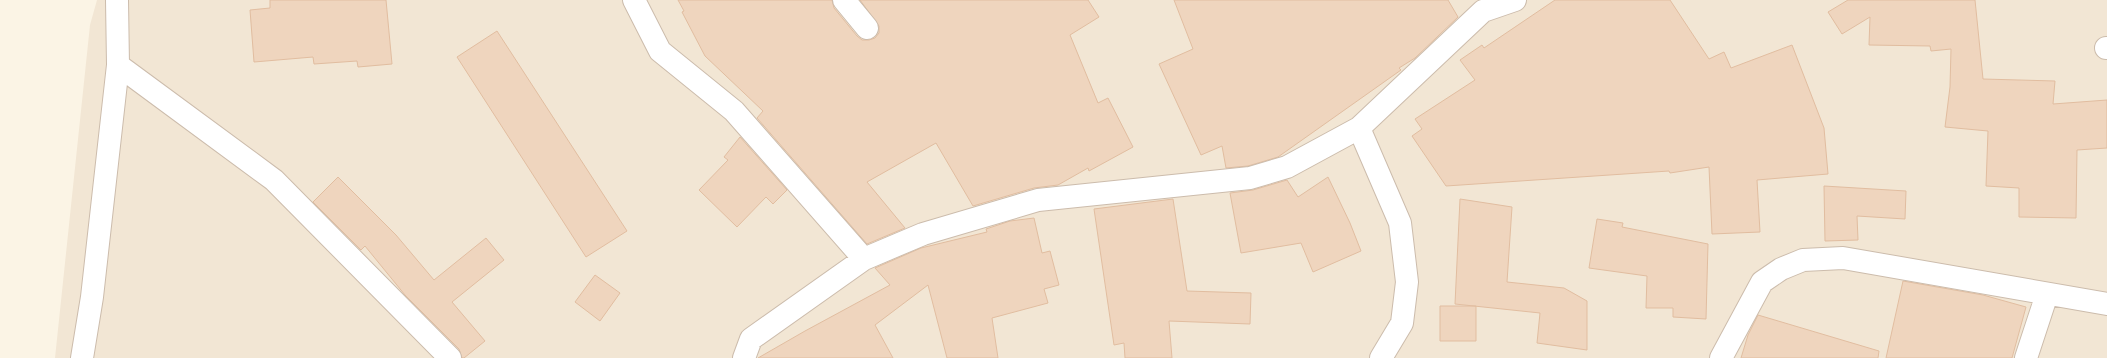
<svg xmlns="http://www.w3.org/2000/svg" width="2107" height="358" font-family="Rubik,sans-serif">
<rect width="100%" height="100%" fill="#fbf4e5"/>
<path fill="#f2e6d4" d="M 97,0 L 2107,0 L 2107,358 L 55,358 L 90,25 Z"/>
<path fill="#efd5be" stroke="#e1bda0" d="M 270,0 L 386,0 L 392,64 L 358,67 L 357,61 L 314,64 L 313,57 L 254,62 L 250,10 L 270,8 Z
M 678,0 L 832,0 L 834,8 L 857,36 L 862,40 L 869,40 L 875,38 L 879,33 L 879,26 L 860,0 L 1088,0 L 1099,17 L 1070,35 L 1098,103 L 1108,98 L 1133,147 L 1089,171 L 1088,168 L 1058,185 L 1034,188 L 973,206 L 936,143 L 867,182 L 905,228 L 867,244 L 757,118 L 763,111 L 705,56 L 682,12 L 684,11 Z
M 1174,0 L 1448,0 L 1458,17 L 1415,58 L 1399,68 L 1401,70 L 1278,157 L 1248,166 L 1226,168 L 1222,146 L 1201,155 L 1159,64 L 1193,49 Z
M 1555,0 L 1670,0 L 1709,59 L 1724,52 L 1731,68 L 1792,45 L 1824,128 L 1828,174 L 1757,180 L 1760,232 L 1712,234 L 1709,167 L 1670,173 L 1669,171 L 1446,186 L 1412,136 L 1422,129 L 1415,119 L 1475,80 L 1460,60 L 1482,45 L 1484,48 Z
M 1848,0 L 1975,0 L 1983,79 L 2055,81 L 2053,104 L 2107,100 L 2107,148 L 2077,150 L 2076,218 L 2019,217 L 2019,188 L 1986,186 L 1988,131 L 1945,127 L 1950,87 L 1951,49 L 1931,51 L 1930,46 L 1869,45 L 1870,17 L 1842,34 L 1828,12 Z
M 497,31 L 627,231 L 586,257 L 457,57 Z
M 740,137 L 787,190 L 773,204 L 766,197 L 737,227 L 699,190 L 728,160 L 724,157 Z
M 338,177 L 396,235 L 434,280 L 486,238 L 504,260 L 452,302 L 485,341 L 464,358 L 462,358 L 459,349 L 405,295 L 365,246 L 361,250 L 313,202 Z
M 1328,177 L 1350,223 L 1361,251 L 1313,272 L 1301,243 L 1241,253 L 1230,193 L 1253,190 L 1287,180 L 1298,197 Z
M 1824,186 L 1906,191 L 1905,219 L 1857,216 L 1858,240 L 1825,241 Z
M 1173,199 L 1187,291 L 1251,293 L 1250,324 L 1169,321 L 1172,358 L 1125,358 L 1124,343 L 1114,345 L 1094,209 Z
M 1460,199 L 1512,207 L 1507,282 L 1564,288 L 1587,301 L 1587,350 L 1537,343 L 1540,313 L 1455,304 Z
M 1034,218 L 1042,253 L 1050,251 L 1059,285 L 1044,289 L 1048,303 L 992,318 L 998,358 L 947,358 L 928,285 L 875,325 L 893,358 L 758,358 L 805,331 L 890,285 L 875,268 L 921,248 L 987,232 L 986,229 L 1010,221 Z
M 1597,219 L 1623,223 L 1622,227 L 1708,244 L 1706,319 L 1673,317 L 1673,308 L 1646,308 L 1647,276 L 1589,268 Z
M 595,275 L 620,293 L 600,321 L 575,302 Z
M 1903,281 L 1983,295 L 2026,307 L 2012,358 L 1886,358 Z
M 1440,306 L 1476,306 L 1476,341 L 1440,341 Z
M 1758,315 L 1879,351 L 1878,358 L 1741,358 L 1748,335 Z"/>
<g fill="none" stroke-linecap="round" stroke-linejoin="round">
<defs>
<path id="minor" d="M 634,0 L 660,51 L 734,111 L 864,259
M 844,0 L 867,28
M 2106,48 L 2107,48
M 118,65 L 274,180 L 450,358
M 1359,128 L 1400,223 L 1407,282 L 1402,323 L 1381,358
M 82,358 L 92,297 L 118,65 L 117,0
M 744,358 L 751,339 L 864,259 L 923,234 L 1038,200 L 1250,178 L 1287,167 L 1359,128 L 1483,11 L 1515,0
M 1721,358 L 1762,282 L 1781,269 L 1803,260 L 1843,258 L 2107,304
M 2026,358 L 2047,294"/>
</defs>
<use href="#minor" stroke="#ccbcac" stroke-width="24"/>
<use href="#minor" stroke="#fff" stroke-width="22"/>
</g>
</svg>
